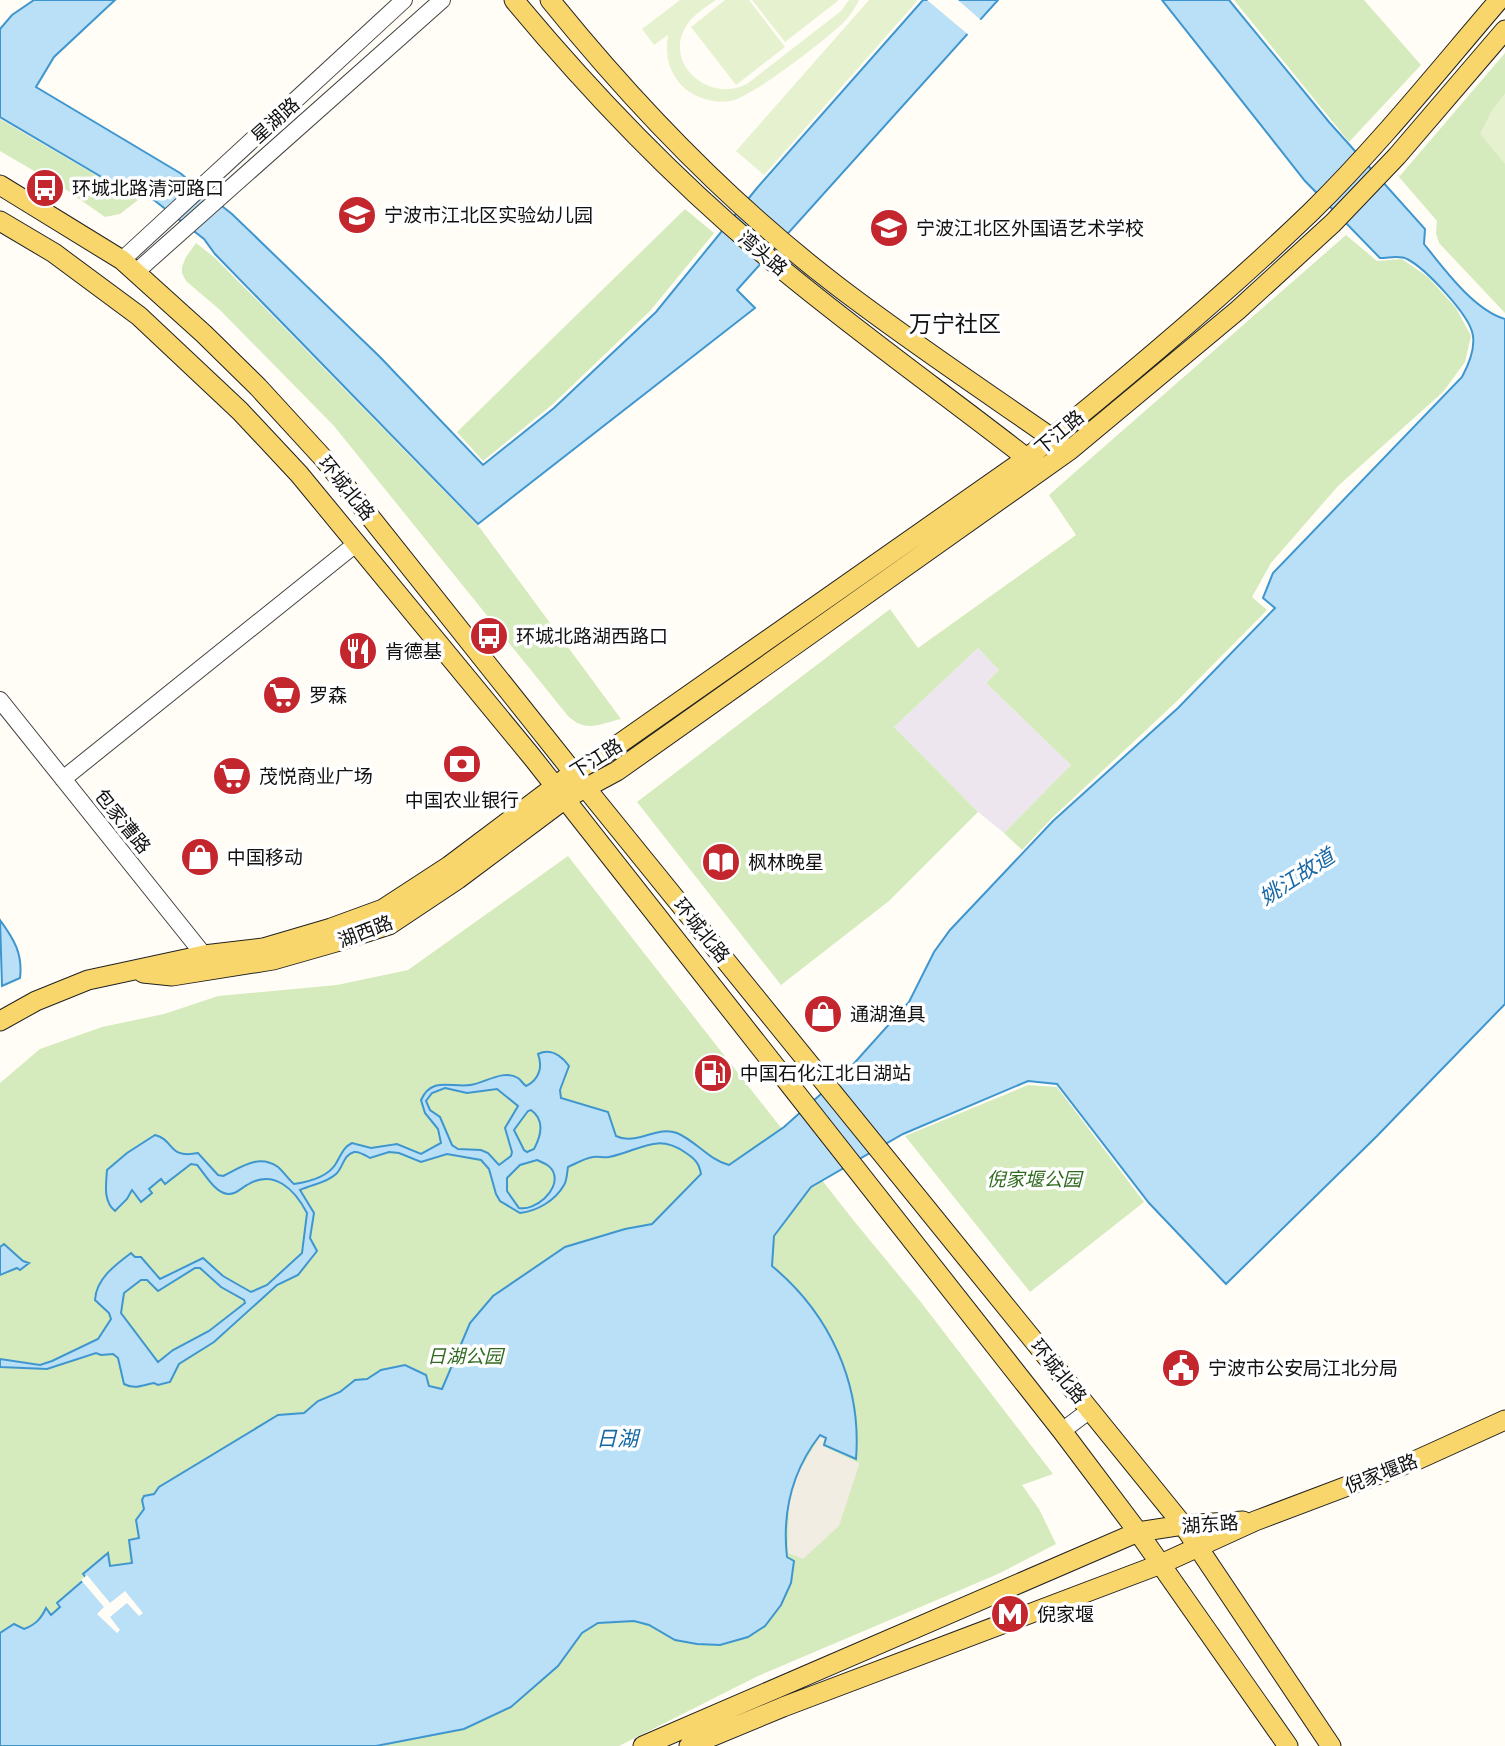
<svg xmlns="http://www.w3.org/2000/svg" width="1505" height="1746" font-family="Georgia,'Noto Sans SC',serif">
<rect width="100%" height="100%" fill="#fffdf5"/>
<path fill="#eee6ef" d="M 978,648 L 999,670 L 986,683 L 1071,765 L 1004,833 L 978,812 L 894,727 Z"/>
<path fill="#d5ebbd" d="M 1234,0 L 1364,0 L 1421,65 L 1349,142 Z
M 1505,53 L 1505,313 L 1439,243 L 1436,233 L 1437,221 L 1399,177 Z
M 0,119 L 138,200 L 120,214 L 105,217 L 65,189 L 0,151 Z
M 685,209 L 714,233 L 650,311 L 553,404 L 483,461 L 457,432 Z
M 1346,235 L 1377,261 L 1402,259 L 1428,277 L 1456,308 L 1471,336 L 1465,362 L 1443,392 L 1338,486 L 1271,563 L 1252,597 L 1267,610 L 1175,703 L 1052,818 L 1022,850 L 1004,833 L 1071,765 L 986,683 L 999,670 L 978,648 L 894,727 L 978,812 L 889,901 L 781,985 L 637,802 L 890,609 L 918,648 L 1076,535 L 1049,495 Z
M 196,243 L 214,257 L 262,305 L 480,528 L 621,719 C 599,724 586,733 568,716 L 334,426 L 219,309 L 186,281 L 182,273 L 182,267 L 186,257 Z
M 568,856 L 854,1221 L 920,1301 L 1053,1474 L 1022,1485 L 1039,1509 L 1056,1544 L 998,1574 L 758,1676 L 619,1746 L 0,1746 L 0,1083 L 40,1049 L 102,1027 L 164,1014 L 218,996 L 337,985 L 408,970 Z
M 1028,1085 L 1057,1087 L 1144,1202 L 1030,1292 L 905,1136 Z"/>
<path fill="#e6f2cf" d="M 680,0 L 716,0 C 706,7 693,15 687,25 C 662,62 708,104 747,84 L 841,11 L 849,0 L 859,0 C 855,8 850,16 844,22 C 827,39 751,98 730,101 C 714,104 692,97 681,85 C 668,70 665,54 668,35 L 654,45 L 642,29 Z
M 725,0 L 749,0 L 785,47 L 736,85 L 691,27 Z
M 752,0 L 839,0 L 785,42 Z
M 869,0 L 918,0 L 764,175 L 736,151 Z
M 1505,93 L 1505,164 L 1480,134 L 1491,112 Z"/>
<path fill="#f1ede2" d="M 820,1436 L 826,1439 L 823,1446 L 859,1463 L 859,1465 L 839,1526 L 803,1559 L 788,1553 L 789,1504 L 796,1477 Z"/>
<path fill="#b9e0f7" stroke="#3f96cf" stroke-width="2" fill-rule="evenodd" d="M 34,0 L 115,0 L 54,57 L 36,87 L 180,173 L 232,214 L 380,357 L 483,465 L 554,408 L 656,312 L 757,188 L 923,0 L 998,0 L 737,290 L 755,308 L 478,524 L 215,254 L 204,239 L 141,190 L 122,189 L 0,117 L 0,29 L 12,15 Z
M 1162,0 L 1229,0 L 1329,122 L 1425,229 L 1424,244 C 1444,269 1474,310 1505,319 L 1505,1004 L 1377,1136 L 1226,1284 L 1149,1203 L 1057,1084 L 1028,1081 L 903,1134 L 811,1187 L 774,1236 L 772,1266 C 830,1314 862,1384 856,1459 L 824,1445 L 826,1438 L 820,1435 C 792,1471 782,1512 787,1557 L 794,1561 L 791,1583 L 781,1605 L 765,1626 L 748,1637 L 720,1645 L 697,1644 L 675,1640 L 649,1625 L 634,1621 L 598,1623 L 582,1633 L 558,1666 L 511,1707 L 464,1729 L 376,1746 L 0,1746 L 0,1633 L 14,1624 L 24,1629 C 35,1625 41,1619 46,1608 L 51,1615 L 60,1607 L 57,1603 L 86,1578 L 83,1574 L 108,1553 L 110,1566 L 132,1563 L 129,1540 L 139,1538 L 136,1520 L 144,1509 L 142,1500 L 144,1496 L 154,1494 L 159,1487 L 278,1415 L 304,1413 L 318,1401 L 340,1392 L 355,1380 L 367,1379 L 381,1370 L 405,1365 L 426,1375 L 429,1386 L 442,1389 L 470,1323 L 493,1296 L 565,1247 L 625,1229 L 652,1224 L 701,1174 C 699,1163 695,1159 686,1153 C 656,1132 640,1151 609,1157 C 604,1158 598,1156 593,1157 C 585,1158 575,1164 568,1167 C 567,1172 567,1181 564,1185 C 555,1201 537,1211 520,1213 L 500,1201 L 496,1194 L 489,1169 L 481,1160 L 447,1154 L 421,1162 L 399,1153 L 389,1152 L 370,1158 C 365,1155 359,1151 354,1152 C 343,1155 343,1168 336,1174 C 325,1184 312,1184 300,1190 L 314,1213 L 310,1238 L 317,1251 L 298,1275 L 277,1285 L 214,1342 L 179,1364 L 170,1382 L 158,1385 L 154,1383 C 142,1385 135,1390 124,1384 L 118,1358 L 113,1354 L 101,1355 L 96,1353 L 47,1369 L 0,1367 L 0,1359 L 40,1365 L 52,1361 L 98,1339 L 111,1319 L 109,1313 L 95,1300 C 96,1279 115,1265 131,1253 L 135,1257 L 141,1257 L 160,1279 L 203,1258 L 223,1276 L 251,1292 L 267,1285 L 302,1253 L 307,1213 C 295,1190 274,1168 247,1185 C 241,1188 236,1195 228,1194 C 215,1193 205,1174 197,1165 L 191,1164 L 165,1184 L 161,1179 L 149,1189 L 152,1193 L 141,1202 L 132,1190 L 127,1199 L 115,1211 C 103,1201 106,1185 107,1170 L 127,1153 L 155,1135 C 175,1140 167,1159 198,1153 L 218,1175 L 223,1176 C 240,1168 258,1153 278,1167 C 283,1171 288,1179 294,1184 C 308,1182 326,1178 335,1165 C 341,1156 342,1148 352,1143 L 371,1148 L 397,1144 L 421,1154 L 441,1143 L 438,1129 L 425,1113 L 421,1100 C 432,1076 452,1088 470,1085 C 485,1083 503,1069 518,1078 C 521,1080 523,1084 526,1086 C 539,1080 543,1067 538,1054 C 550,1048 561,1055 569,1066 L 560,1090 L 561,1098 L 608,1112 L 616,1136 C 636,1146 657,1125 677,1133 C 696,1141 709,1160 729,1165 L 784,1127 L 849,1069 L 909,1002 L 934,952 L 950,930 L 1053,821 L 1178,708 L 1275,608 L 1263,598 L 1273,573 L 1462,377 C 1469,364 1475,350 1473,336 C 1471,316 1425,268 1407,259 C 1400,255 1389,258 1380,258 L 1305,181 ZM 445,1088 L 467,1093 L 497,1089 L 518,1106 L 505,1128 L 512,1152 L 511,1156 L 499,1165 L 488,1153 L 481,1150 L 458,1149 L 452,1145 L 440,1117 L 430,1110 L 426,1101 L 432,1093 ZM 531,1110 C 545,1120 541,1136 534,1149 L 527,1152 L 524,1150 L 514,1130 L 528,1111 ZM 537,1160 C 544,1163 552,1166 554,1174 C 559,1191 535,1211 519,1208 L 507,1191 L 507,1178 L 520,1165 ZM 195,1268 L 200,1268 L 221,1287 L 244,1300 L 245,1303 L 209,1331 L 173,1350 L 158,1362 L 121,1313 L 124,1293 L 141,1280 L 147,1280 L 158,1291 Z
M 0,920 C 14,939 23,954 20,978 L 2,986 Z
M 4,1244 L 23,1261 L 29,1263 L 20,1270 L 17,1268 L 0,1275 L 0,1247 Z"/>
<path fill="#fffdf5" d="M 927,0 L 958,0 L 983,22 L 970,36 Z
M 87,1575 L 110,1603 L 125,1591 L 143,1613 L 139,1616 L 127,1603 L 110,1617 L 120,1630 L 117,1633 L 97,1614 L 104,1607 L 81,1580 Z"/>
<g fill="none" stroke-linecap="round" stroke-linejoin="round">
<defs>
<path id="minor" d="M 122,260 L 404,0
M 136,272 L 442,0
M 0,700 L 204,955 L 207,965
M 63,779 L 357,543
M 1062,1431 L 1090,1410"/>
<path id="major" d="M 514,0 C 592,94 678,183 772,261 C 858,333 949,397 1037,466
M 550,0 C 634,104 729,203 836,285 C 909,341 986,392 1062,445
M 0,185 L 122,260 L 204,334 L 258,387 L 324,459 L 585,787 L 1183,1525 L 1331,1746
M 0,221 L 54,253 L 139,316 L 240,411 L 299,474 L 532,757 L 1062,1431 L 1138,1532 L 1288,1746
M 143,973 L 172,976 L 273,960 L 336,942 L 389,925 L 458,879 L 565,799 L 617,771 L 1070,450 L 1238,310 L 1333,223 L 1397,156 L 1505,30
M 0,1021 L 36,1001 L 88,980 L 204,955 L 263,948 L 331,928 L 383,909 L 449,866 L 574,772 L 609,751 L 1027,458 C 1125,379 1222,298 1312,211 C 1379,145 1438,71 1499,0
M 643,1746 L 1138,1532 L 1183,1525 L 1243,1521
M 689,1746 L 783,1707 L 1161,1564 L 1255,1521 L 1419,1459 L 1505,1420"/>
</defs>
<use href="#minor" stroke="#444" stroke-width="18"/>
<use href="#major" stroke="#222" stroke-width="21"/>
<use href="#minor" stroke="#fff" stroke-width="16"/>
<use href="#major" stroke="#f9d66b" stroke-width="19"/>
</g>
<defs>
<symbol id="bus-disc" viewBox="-11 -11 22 22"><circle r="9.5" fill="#c4262e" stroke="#fff"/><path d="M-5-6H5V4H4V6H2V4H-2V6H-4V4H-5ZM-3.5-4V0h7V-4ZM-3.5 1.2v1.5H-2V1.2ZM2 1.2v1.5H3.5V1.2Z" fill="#fff"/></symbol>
<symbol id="school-disc" viewBox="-11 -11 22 22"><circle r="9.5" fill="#c4262e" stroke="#fff"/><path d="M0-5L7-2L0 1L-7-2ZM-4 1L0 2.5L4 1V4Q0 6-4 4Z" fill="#fff"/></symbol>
<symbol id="restaurant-disc" viewBox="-11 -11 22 22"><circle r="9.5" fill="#c4262e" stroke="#fff"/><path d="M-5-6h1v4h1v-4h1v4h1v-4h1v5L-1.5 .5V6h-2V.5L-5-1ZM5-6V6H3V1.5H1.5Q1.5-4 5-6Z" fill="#fff"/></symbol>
<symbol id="supermarket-disc" viewBox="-11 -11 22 22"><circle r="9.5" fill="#c4262e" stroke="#fff"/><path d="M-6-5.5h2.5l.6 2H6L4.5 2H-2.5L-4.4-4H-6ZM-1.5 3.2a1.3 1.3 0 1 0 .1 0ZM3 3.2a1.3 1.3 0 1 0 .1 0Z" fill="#fff"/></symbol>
<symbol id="bank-disc" viewBox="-11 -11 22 22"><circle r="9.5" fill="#c4262e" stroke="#fff"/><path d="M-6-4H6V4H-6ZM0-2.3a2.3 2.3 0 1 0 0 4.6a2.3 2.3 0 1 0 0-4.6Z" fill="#fff"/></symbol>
<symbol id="shop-disc" viewBox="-11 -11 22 22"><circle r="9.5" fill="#c4262e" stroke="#fff"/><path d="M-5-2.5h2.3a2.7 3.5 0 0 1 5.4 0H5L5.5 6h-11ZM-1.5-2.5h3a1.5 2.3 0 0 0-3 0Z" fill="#fff"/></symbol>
<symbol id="library-disc" viewBox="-11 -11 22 22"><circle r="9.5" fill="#c4262e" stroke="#fff"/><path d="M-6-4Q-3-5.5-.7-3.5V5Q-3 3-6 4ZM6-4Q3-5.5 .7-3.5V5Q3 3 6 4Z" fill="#fff"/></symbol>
<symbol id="fuel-disc" viewBox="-11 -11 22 22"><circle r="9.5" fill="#c4262e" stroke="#fff"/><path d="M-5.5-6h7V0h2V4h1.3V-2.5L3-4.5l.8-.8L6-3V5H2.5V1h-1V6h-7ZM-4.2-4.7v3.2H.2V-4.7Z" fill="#fff"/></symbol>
<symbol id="civic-disc" viewBox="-11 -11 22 22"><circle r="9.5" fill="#c4262e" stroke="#fff"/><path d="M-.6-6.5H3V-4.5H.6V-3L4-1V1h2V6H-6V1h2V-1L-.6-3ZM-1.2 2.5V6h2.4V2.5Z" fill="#fff"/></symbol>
<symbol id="metro-disc" viewBox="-11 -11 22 22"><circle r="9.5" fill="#c4262e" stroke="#fff"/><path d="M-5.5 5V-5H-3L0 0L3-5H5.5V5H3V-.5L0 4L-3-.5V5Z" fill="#fff"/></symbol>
</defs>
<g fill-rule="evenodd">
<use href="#bus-disc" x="23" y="166" width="44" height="44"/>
<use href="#school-disc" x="335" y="193" width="44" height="44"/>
<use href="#school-disc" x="867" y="206" width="44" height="44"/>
<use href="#bus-disc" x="467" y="614" width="44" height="44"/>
<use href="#restaurant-disc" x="336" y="629" width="44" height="44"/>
<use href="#supermarket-disc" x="260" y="673" width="44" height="44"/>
<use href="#bank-disc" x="440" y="742" width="44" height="44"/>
<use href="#supermarket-disc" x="210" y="754" width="44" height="44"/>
<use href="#shop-disc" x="178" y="835" width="44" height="44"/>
<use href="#library-disc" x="699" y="840" width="44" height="44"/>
<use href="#shop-disc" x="801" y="992" width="44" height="44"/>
<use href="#fuel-disc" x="691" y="1051" width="44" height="44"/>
<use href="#civic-disc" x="1159" y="1346" width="44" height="44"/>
<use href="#metro-disc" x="988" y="1592" width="44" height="44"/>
</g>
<g text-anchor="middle" stroke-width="7" stroke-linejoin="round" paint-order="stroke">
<g font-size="19" fill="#111" stroke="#fff">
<text transform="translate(275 120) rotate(-42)" y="7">星湖路</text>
<text transform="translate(763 253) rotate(40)" y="7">湾头路</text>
<text transform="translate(1059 432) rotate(-40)" y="7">下江路</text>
<text transform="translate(347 488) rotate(51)" y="7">环城北路</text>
<text transform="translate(596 758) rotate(-32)" y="7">下江路</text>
<text transform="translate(123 821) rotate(51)" y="7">包家漕路</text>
<text transform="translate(702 930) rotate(51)" y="7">环城北路</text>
<text transform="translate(365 931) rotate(-21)" y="7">湖西路</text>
<text transform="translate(1059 1371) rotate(51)" y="7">环城北路</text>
<text transform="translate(1381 1473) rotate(-21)" y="7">倪家堰路</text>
<text transform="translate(1210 1524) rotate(-4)" y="7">湖东路</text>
</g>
<g font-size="19" fill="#111" stroke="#fff" text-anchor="start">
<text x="72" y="195">环城北路清河路口</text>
<text x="384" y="222">宁波市江北区实验幼儿园</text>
<text x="916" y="235">宁波江北区外国语艺术学校</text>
<text x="516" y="643">环城北路湖西路口</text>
<text x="385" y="658">肯德基</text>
<text x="309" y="702">罗森</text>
<text x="259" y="783">茂悦商业广场</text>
<text x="462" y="807" text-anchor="middle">中国农业银行</text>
<text x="227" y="864">中国移动</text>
<text x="748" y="869">枫林晚星</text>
<text x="850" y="1021">通湖渔具</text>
<text x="740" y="1080">中国石化江北日湖站</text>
<text x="1208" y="1375">宁波市公安局江北分局</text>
<text x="1037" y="1621">倪家堰</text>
</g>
<g font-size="19" font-style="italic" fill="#2f6b1f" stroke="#fff">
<text x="1034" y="1186">倪家堰公园</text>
<text x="465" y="1363">日湖公园</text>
</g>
<g font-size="21" font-style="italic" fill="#1768a6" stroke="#fff">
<text transform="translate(1297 877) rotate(-33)" y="7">姚江故道</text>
<text x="617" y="1446">日湖</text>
</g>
<g font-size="23" fill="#111" stroke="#fff">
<text x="955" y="332">万宁社区</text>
</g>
</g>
</svg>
